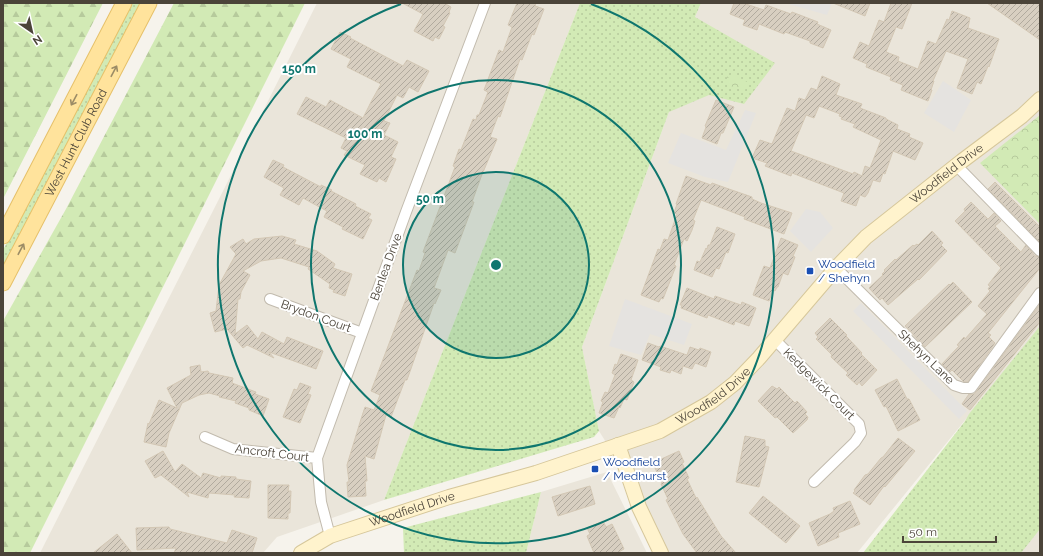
<svg xmlns="http://www.w3.org/2000/svg" width="1043" height="556" font-family="Raleway,sans-serif">
<defs>
<pattern id="grass-dots" width="8" height="8" patternUnits="userSpaceOnUse"><rect width="8" height="8" fill="#d2eab5"/><path d="M2 2h.1M6 6h.1" fill="none" stroke="#b6ca9c" stroke-width="1.8" stroke-linecap="round"/></pattern>
<pattern id="forest-firs" width="22" height="20" patternUnits="userSpaceOnUse"><rect width="22" height="20" fill="#d2eab5"/><path d="M5 1l3.5 6h-7zM16 11l3.5 6h-7z" fill="#b6ca9c"/></pattern>
<pattern id="park-crowns" width="20" height="18" patternUnits="userSpaceOnUse"><rect width="20" height="18" fill="#d2eab5"/><path d="M2 6a3 3 0 1 1 6 0M12 15a3 3 0 1 1 6 0" fill="none" stroke="#b6ca9c"/></pattern>
<pattern id="building-hatch" width="6" height="6" patternUnits="userSpaceOnUse"><rect width="6" height="6" fill="#d8cfc1"/><path d="M-1 1l2-2M0 6l6-6M5 7l2-2" fill="none" stroke="#b1aa9e"/></pattern>
</defs>
<rect width="100%" height="100%" fill="#f6f3ec"/>
<path fill="#eae5da" d="M 317,3 L 580,3 L 384,500 L 277,537 L 263,553 L 40,553 L 222,193 Z
M 701,3 L 1040,3 L 1040,328 L 857,553 L 668,553 L 619,463 L 599,431 L 582,347 L 669,112 L 695,17 Z
M 607,472 L 647,553 L 526,553 L 541,492 Z
M 1040,526 L 1040,553 L 1018,553 Z"/>
<path fill="url(#grass-dots)" d="M 132,3 L 142,3 L 3,269 L 3,250 Z
M 580,3 L 701,3 L 695,17 L 775,63 L 744,104 L 709,95 L 669,112 L 582,347 L 599,431 L 594,437 L 384,500 Z
M 1040,326 L 1040,529 L 1021,553 L 863,553 L 965,421 L 969,414 Z
M 541,492 L 526,553 L 404,553 L 403,528 Z"/>
<path fill="url(#forest-firs)" d="M 3,3 L 103,3 L 3,199 Z
M 174,3 L 305,3 L 30,553 L 3,553 L 3,321 L 66,209 Z"/>
<path fill="url(#park-crowns)" d="M 732,74 L 747,82 L 749,88 L 743,90 L 727,85 L 727,77 Z
M 1040,115 L 1040,224 L 980,163 Z"/>
<path fill="#e5e3e0" d="M 785,3 L 832,3 L 827,15 Z
M 943,81 L 971,100 L 954,132 L 924,113 Z
M 745,110 L 756,113 L 728,182 L 705,177 L 668,163 L 681,133 L 726,150 Z
M 806,209 L 820,212 L 833,228 L 811,252 L 790,231 Z
M 625,299 L 692,324 L 684,345 L 650,334 L 641,355 L 609,346 Z
M 861,303 L 967,411 L 959,419 L 853,311 Z"/>
<path fill="url(#building-hatch)" stroke="#d3c7b4" fill-rule="evenodd" d="M 402,3 L 444,3 L 451,7 L 449,12 L 450,13 L 443,26 L 445,27 L 439,39 L 435,37 L 433,41 L 414,31 L 423,14 Z
M 517,3 L 536,3 L 535,6 L 544,9 L 534,35 L 532,34 L 522,60 L 520,59 L 500,117 L 498,116 L 490,137 L 497,139 L 481,177 L 472,202 L 474,202 L 455,253 L 448,250 L 434,288 L 441,290 L 435,304 L 434,303 L 407,380 L 405,380 L 391,417 L 386,415 L 374,459 L 365,456 L 367,481 L 365,481 L 366,496 L 348,497 L 347,482 L 349,482 L 347,465 L 361,419 L 365,407 L 374,410 L 380,395 L 371,391 L 417,270 L 419,271 L 425,253 L 423,252 L 455,167 L 453,166 L 459,149 L 461,150 L 473,119 L 476,120 L 477,115 L 479,115 L 488,92 L 484,90 L 499,50 L 503,52 L 512,27 L 508,25 Z
M 734,3 L 743,3 L 764,10 L 766,5 L 791,14 L 792,12 L 818,22 L 817,24 L 831,30 L 823,48 L 810,43 L 810,41 L 785,32 L 784,34 L 759,24 L 757,30 L 743,25 L 745,20 L 730,14 Z
M 833,3 L 870,3 L 865,16 Z
M 891,3 L 912,3 L 902,29 L 896,27 L 886,52 L 899,57 L 898,61 L 918,69 L 928,41 L 936,44 L 947,19 L 949,20 L 952,11 L 970,18 L 968,28 L 999,39 L 989,67 L 988,66 L 981,84 L 977,82 L 972,94 L 957,88 L 968,59 L 946,51 L 933,81 L 934,81 L 931,90 L 932,90 L 928,101 L 906,92 L 901,90 L 903,85 L 890,80 L 891,77 L 866,67 L 867,64 L 853,58 L 860,42 L 869,46 L 879,20 L 884,22 Z
M 987,3 L 1040,3 L 1040,40 L 1010,19 Z
M 340,32 L 351,37 L 350,38 L 403,66 L 407,60 L 429,71 L 418,92 L 409,87 L 403,98 L 397,95 L 384,121 L 390,123 L 384,135 L 398,142 L 391,157 L 396,159 L 386,182 L 379,178 L 377,182 L 360,174 L 365,165 L 344,155 L 347,151 L 341,148 L 346,138 L 297,114 L 306,97 L 326,107 L 330,100 L 363,118 L 372,100 L 381,84 L 347,67 L 351,59 L 331,49 Z
M 822,76 L 840,84 L 836,95 L 862,104 L 860,108 L 886,118 L 886,119 L 898,125 L 897,129 L 910,134 L 909,137 L 923,143 L 915,160 L 893,151 L 885,174 L 883,173 L 880,182 L 873,180 L 868,193 L 865,197 L 860,195 L 856,206 L 841,201 L 844,193 L 792,173 L 791,176 L 765,166 L 767,163 L 752,158 L 760,140 L 772,144 L 787,108 L 795,111 L 799,98 L 805,100 L 811,88 L 817,90 ZM 819,106 L 840,114 L 839,116 L 842,117 L 841,119 L 855,124 L 853,127 L 881,140 L 870,168 L 865,166 L 862,176 L 854,172 L 853,174 L 791,151 L 806,115 L 814,118 Z
M 716,100 L 734,107 L 723,133 L 721,133 L 717,144 L 702,138 L 706,127 L 705,126 Z
M 273,160 L 284,165 L 283,167 L 321,187 L 321,185 L 332,190 L 331,191 L 356,204 L 355,206 L 371,214 L 368,218 L 372,220 L 363,239 L 342,229 L 343,227 L 324,217 L 327,211 L 312,203 L 303,198 L 299,205 L 280,195 L 284,188 L 264,177 Z
M 686,176 L 711,185 L 712,183 L 726,188 L 752,197 L 752,199 L 761,203 L 792,213 L 784,234 L 744,219 L 745,217 L 701,200 L 693,220 L 695,221 L 692,230 L 687,241 L 684,239 L 674,265 L 676,266 L 663,299 L 661,298 L 659,302 L 641,295 L 658,249 L 660,250 L 664,239 L 668,240 L 677,214 L 674,213 L 677,204 L 676,204 Z
M 995,182 L 1040,227 L 1040,242 L 988,189 Z
M 971,202 L 988,219 L 994,213 L 1001,221 L 995,226 L 1021,252 L 1026,245 L 1035,256 L 1040,257 L 1040,268 L 988,333 L 991,335 L 989,337 L 995,343 L 968,382 L 964,382 L 952,370 L 950,372 L 942,364 L 959,346 L 957,345 L 964,337 L 965,339 L 987,314 L 978,306 L 990,291 L 988,289 L 990,286 L 988,285 L 1001,268 L 955,221 L 965,211 L 964,209 Z
M 717,227 L 735,234 L 728,253 L 726,252 L 719,269 L 716,268 L 712,277 L 694,270 L 697,261 L 700,262 L 706,248 L 707,249 L 708,245 L 710,245 Z
M 932,231 L 943,243 L 941,245 L 947,251 L 919,280 L 918,279 L 888,305 L 882,298 L 880,300 L 869,288 L 883,275 L 882,274 L 885,271 L 884,270 L 895,259 L 896,260 L 913,245 L 914,246 L 917,244 L 918,245 Z
M 282,236 L 296,240 L 294,244 L 317,251 L 335,264 L 333,268 L 352,274 L 345,296 L 333,292 L 334,290 L 329,288 L 330,284 L 308,269 L 309,267 L 281,258 L 261,261 L 243,271 L 250,275 L 241,292 L 240,299 L 238,299 L 235,334 L 247,325 L 258,339 L 262,332 L 284,344 L 287,337 L 323,351 L 316,369 L 269,352 L 274,358 L 247,345 L 243,348 L 227,329 L 215,332 L 210,313 L 216,311 L 219,285 L 236,254 L 230,247 L 243,239 L 246,244 L 254,239 Z
M 781,238 L 798,245 L 793,256 L 795,257 L 788,275 L 783,273 L 778,287 L 777,287 L 775,291 L 773,290 L 769,301 L 753,295 L 764,266 L 770,268 Z
M 953,282 L 972,302 L 925,347 L 905,326 L 949,284 L 950,285 Z
M 687,288 L 714,299 L 715,296 L 741,305 L 742,302 L 756,308 L 749,326 L 735,321 L 734,325 L 708,315 L 707,318 L 681,308 L 682,305 L 680,305 Z
M 1040,304 L 1040,322 L 970,410 L 962,404 L 969,394 L 974,394 L 976,392 Z
M 830,318 L 847,335 L 846,336 L 862,353 L 861,354 L 877,370 L 862,386 L 859,382 L 857,385 L 846,375 L 848,373 L 831,357 L 832,355 L 816,339 L 818,337 L 815,333 Z
M 648,343 L 659,347 L 660,346 L 687,355 L 690,347 L 699,350 L 700,348 L 711,352 L 706,367 L 695,363 L 692,369 L 683,366 L 681,374 L 671,370 L 670,373 L 660,370 L 661,367 L 642,360 Z
M 621,354 L 638,360 L 631,380 L 634,382 L 627,400 L 624,399 L 620,408 L 619,407 L 614,418 L 599,413 L 603,402 L 601,401 L 605,392 L 608,393 L 615,375 L 612,373 L 615,364 L 617,365 Z
M 200,365 L 201,372 L 208,371 L 209,373 L 233,378 L 232,383 L 256,392 L 255,394 L 269,399 L 263,416 L 249,410 L 249,408 L 235,403 L 236,401 L 219,397 L 220,396 L 209,393 L 199,395 L 182,403 L 169,433 L 166,447 L 144,442 L 148,423 L 149,424 L 159,400 L 177,408 L 167,388 L 191,375 L 190,367 Z
M 897,379 L 907,399 L 909,399 L 920,420 L 898,431 L 886,406 L 884,407 L 875,390 Z
M 300,383 L 311,387 L 308,394 L 311,395 L 300,423 L 283,417 L 294,389 L 297,390 Z
M 772,386 L 777,389 L 779,387 L 795,403 L 797,401 L 807,412 L 805,414 L 808,417 L 807,420 L 793,433 L 777,417 L 775,418 L 758,401 Z
M 745,436 L 765,440 L 765,446 L 769,447 L 759,487 L 736,482 Z
M 898,438 L 915,451 L 885,487 L 884,486 L 870,505 L 853,493 L 855,491 L 854,490 L 865,475 L 868,474 L 881,458 L 883,457 Z
M 163,451 L 175,472 L 182,464 L 201,478 L 203,473 L 221,478 L 221,476 L 236,477 L 236,479 L 251,481 L 249,498 L 234,497 L 235,495 L 209,493 L 208,498 L 187,492 L 189,497 L 161,475 L 155,478 L 145,461 Z
M 679,451 L 684,462 L 682,463 L 689,478 L 687,479 L 696,498 L 697,497 L 721,536 L 736,553 L 697,553 L 683,534 L 666,500 L 668,499 L 661,484 L 662,483 L 655,468 L 659,466 L 657,461 Z
M 268,485 L 289,485 L 288,491 L 291,491 L 290,513 L 288,513 L 288,519 L 268,518 Z
M 590,486 L 595,504 L 558,516 L 552,497 Z
M 763,496 L 800,526 L 786,543 L 749,513 Z
M 850,501 L 860,524 L 838,533 L 839,537 L 818,546 L 809,523 L 830,514 L 834,511 L 833,508 Z
M 603,521 L 606,527 L 612,524 L 624,549 L 617,553 L 594,553 L 587,536 L 590,534 L 587,528 Z
M 169,527 L 170,529 L 227,543 L 232,530 L 257,538 L 252,553 L 174,553 L 176,548 L 137,550 L 136,528 Z
M 117,534 L 132,553 L 93,553 Z"/>
<g fill="none" stroke-linecap="round" stroke-linejoin="round">
<defs>
<path id="street" d="M 957,166 L 1040,251
M 836,268 L 954,385 L 963,388 L 971,388 L 1040,293
M 270,299 L 362,333
M 775,340 L 859,424 L 861,433 L 855,442 L 814,482
M 205,437 L 233,449 L 317,458
M 330,536 L 321,502 L 317,458 L 406,212 L 485,3"/>
<g id="secondary">
<path d="M 618,445 L 639,507 L 661,553"/>
<path id="s1" d="M 301,553 L 330,536 L 449,497 L 536,473 L 660,431 L 711,402 L 735,383 L 759,358 L 836,268 L 866,237 L 962,161 L 1022,116 L 1040,99"/>
</g>
<g id="primary">
<path d="M 3,236 L 124,3"/>
<path id="s2" d="M 3,283 L 149,3"/>
</g>
</defs>
<use href="#street" stroke="#c2bbae" stroke-width="12"/>
<use href="#secondary" stroke="#d6c79b" stroke-width="16"/>
<use href="#primary" stroke="#e6c16a" stroke-width="17"/>
<use href="#street" stroke="#fff" stroke-width="10"/>
<use href="#secondary" stroke="#fff3cd" stroke-width="14"/>
<use href="#primary" stroke="#ffe39c" stroke-width="15"/>
</g>
<defs><path id="oneway-shaft" d="M-6 0H5M1.5-3L5.5 0L1.5 3" fill="none" stroke-width="1.6" stroke-linecap="round" stroke-linejoin="round"/></defs>
<g stroke="#9c8c66">
<use href="#oneway-shaft" transform="translate(114 71) rotate(-62)"/>
<use href="#oneway-shaft" transform="translate(74 100) rotate(118)"/>
<use href="#oneway-shaft" transform="translate(21 249) rotate(-62)"/>
</g>
<circle cx="496" cy="265" r="93" fill="#0f766e" fill-opacity=".12"/>
<g fill="none" stroke="#0f766e" stroke-width="2">
<circle cx="496" cy="265" r="93"/>
<circle cx="496" cy="265" r="185"/>
<path d="M591 4A278 278 0 1 1 401 4"/>
</g>
<g fill="#1a4fb4" stroke="#fff" stroke-width="1.5">
<rect x="806" y="267" width="8" height="8" rx="2"/>
<rect x="591" y="465" width="8" height="8" rx="2"/>
</g>
<g text-anchor="middle" stroke-width="4" stroke-linejoin="round" paint-order="stroke">
<g font-size="12" fill="#4b4439" stroke="#fff">
<text dy="4" stroke="none"><textPath href="#s2" startOffset="158">West Hunt Club Road</textPath></text>
<text dy="4" stroke="none"><textPath href="#s1" startOffset="768">Woodfield Drive</textPath></text>
<text transform="translate(386 267) rotate(-70)" y="4">Benlea Drive</text>
<text transform="translate(316 316) rotate(20)" y="4">Brydon Court</text>
<text transform="translate(926 357) rotate(44)" y="4">Shehyn Lane</text>
<text transform="translate(819 384) rotate(45)" y="4">Kedgewick Court</text>
<text dy="4" stroke="none"><textPath href="#s1" startOffset="444">Woodfield Drive</textPath></text>
<text transform="translate(272 453) rotate(7)" y="4">Ancroft Court</text>
<text dy="4" stroke="none"><textPath href="#s1" startOffset="120">Woodfield Drive</textPath></text>
</g>
<g font-size="12" fill="#164399" stroke="#fff" text-anchor="start">
<text x="818" y="268">Woodfield<tspan x="818" dy="14">/ Shehyn</tspan></text>
<text x="603" y="466">Woodfield<tspan x="603" dy="14">/ Medhurst</tspan></text>
</g>
</g>
<circle cx="496" cy="265" r="6" fill="#0f766e" stroke="#fff" stroke-width="2"/>
<g font-size="12" text-anchor="middle" font-weight="bold" fill="#0f766e" stroke="#fff" stroke-width="4" stroke-linejoin="round" paint-order="stroke">
<text x="299" y="73">150 m</text>
<text x="365" y="138">100 m</text>
<text x="430" y="203">50 m</text>
</g>
<rect width="1043" height="556" fill="none" stroke="#4b4439" stroke-width="8"/>
<g transform="translate(32 32) rotate(146)" stroke="#ffffff" stroke-width="3" paint-order="stroke">
<path d="M0-3L7 15L0 10L-7 15Z" fill="#4b4439"/>
<text y="-6" font-size="11" font-weight="bold" text-anchor="middle" fill="#4b4439">N</text>
</g>
<path d="M903 536v6h93v-6" fill="none" stroke="#4b4439" stroke-width="2"/>
<text x="909" y="536" font-size="12" fill="#4b4439" stroke="#ffffff" stroke-width="3" paint-order="stroke">50 m</text>
</svg>
